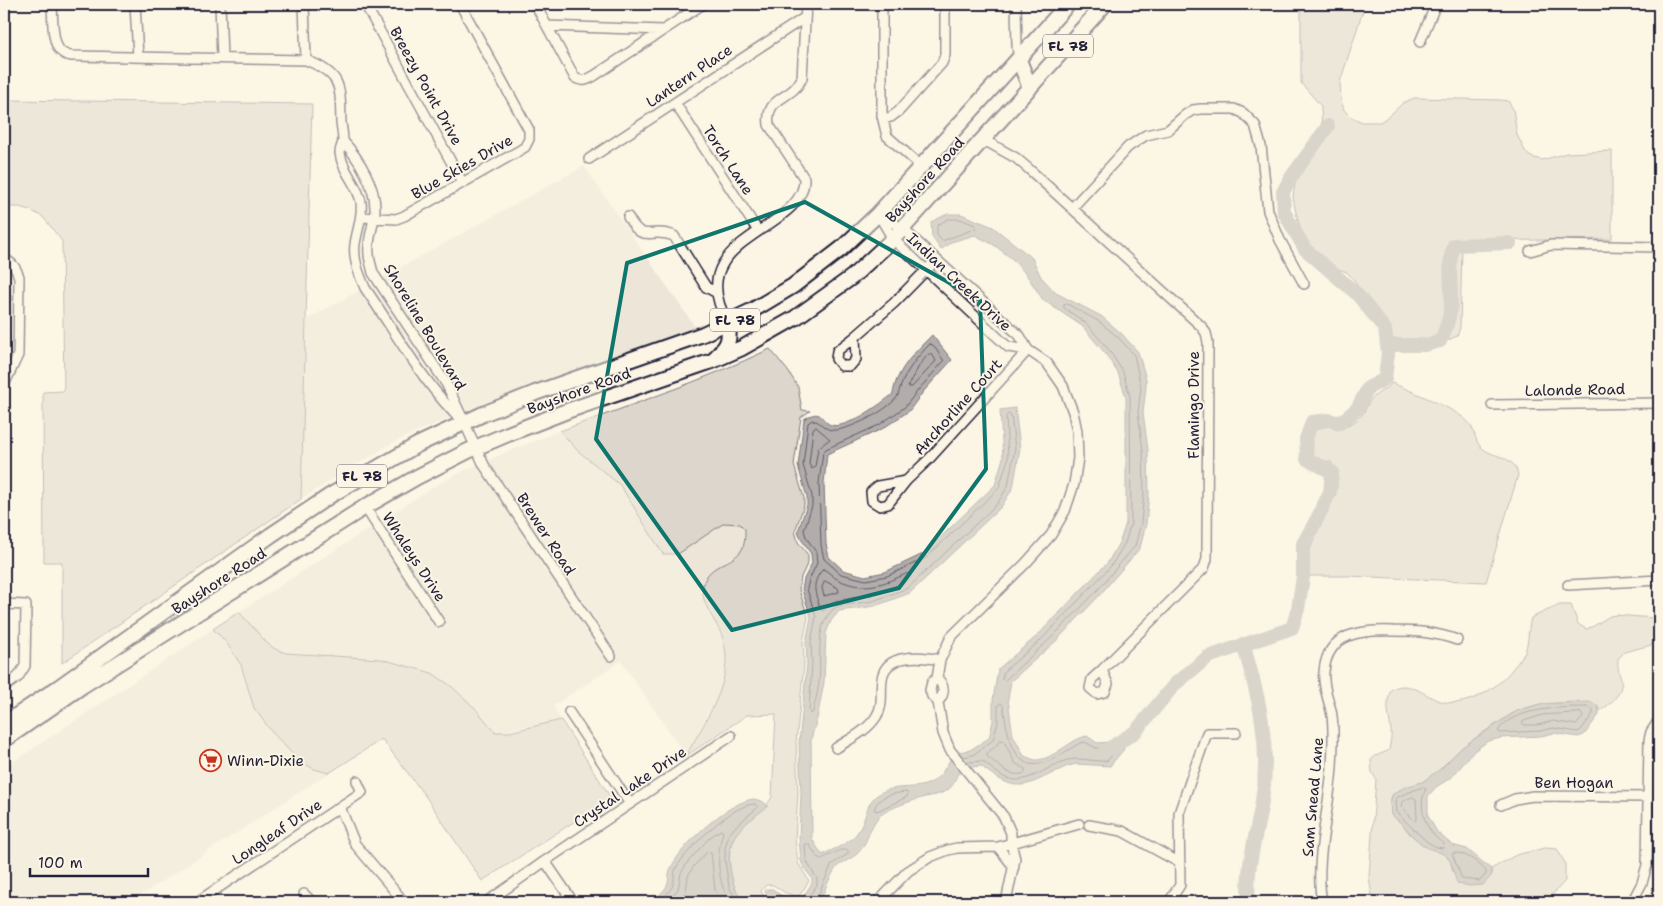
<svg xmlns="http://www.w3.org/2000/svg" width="1663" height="906" font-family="'Shantell Sans',sans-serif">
<rect width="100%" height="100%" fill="#fcf5e5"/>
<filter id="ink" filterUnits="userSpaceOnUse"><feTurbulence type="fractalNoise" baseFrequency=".02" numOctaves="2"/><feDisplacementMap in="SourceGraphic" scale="10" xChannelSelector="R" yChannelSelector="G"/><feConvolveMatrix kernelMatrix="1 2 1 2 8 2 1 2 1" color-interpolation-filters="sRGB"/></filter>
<g filter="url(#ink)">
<path fill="#ece5d8" d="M 584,166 L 695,327 L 480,405 L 421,430 L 392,443 L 301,499 L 306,320 Z
M 560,431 L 577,450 L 620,485 L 663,554 L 678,554 L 724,523 L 740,524 L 745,529 L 743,546 L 740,552 L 712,570 L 704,578 L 717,625 L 723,639 L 726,655 L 725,675 L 719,694 L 686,756 L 621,661 L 553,706 L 561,720 L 501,733 L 495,732 L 475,708 L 451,686 L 432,673 L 297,653 L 286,653 L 275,649 L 268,644 L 239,612 L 435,486 L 463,471 L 507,452 Z
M 213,629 L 226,642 L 241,665 L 254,708 L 271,731 L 298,760 L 314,769 L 329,773 L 130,902 L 4,902 L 4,768 Z"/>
<path fill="#dcd6cc" stroke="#7f7c84" d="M 1299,4 L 1365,4 L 1340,82 L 1341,101 L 1344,110 L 1351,117 L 1362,122 L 1380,122 L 1389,116 L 1403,103 L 1414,98 L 1500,100 L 1508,101 L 1513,109 L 1517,135 L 1526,153 L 1531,157 L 1542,160 L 1567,153 L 1612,151 L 1612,239 L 1466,241 L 1462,246 L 1460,328 L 1457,336 L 1448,340 L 1389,345 L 1354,280 L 1347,272 L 1329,266 L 1317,254 L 1303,237 L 1296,213 L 1293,197 L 1295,183 L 1299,174 L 1321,146 L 1322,136 L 1321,106 L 1301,83 L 1301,11 Z
M 4,100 L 312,104 L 301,499 L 62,663 L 62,562 L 44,562 L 43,392 L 64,391 L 62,241 L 43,217 L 30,210 L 19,207 L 4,207 Z
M 770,349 L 788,371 L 798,387 L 802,410 L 810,411 L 801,417 L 794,465 L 804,498 L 804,505 L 795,531 L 798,542 L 808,555 L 808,562 L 801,577 L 799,590 L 808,617 L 803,641 L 804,664 L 796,742 L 798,793 L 795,839 L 798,863 L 809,881 L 799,896 C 786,895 783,891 773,885 L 766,885 L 761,891 L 767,902 L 743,902 C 741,896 736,891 734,885 C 728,867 726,840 742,827 C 753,817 765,810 772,797 L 776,714 L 747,715 L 686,756 C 704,722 736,680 723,639 C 718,622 700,605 703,586 C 707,564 729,566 741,551 C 745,545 745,536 745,529 L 740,524 L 724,523 L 678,554 L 663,554 L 620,485 L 577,450 L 560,431 C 631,405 702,381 770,349 Z
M 1392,383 C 1410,391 1457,409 1468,422 C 1476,430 1474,443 1483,449 C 1496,458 1515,456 1518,475 L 1486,582 L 1348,576 L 1308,576 L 1309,551 L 1337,488 L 1335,470 L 1331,462 L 1315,459 L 1309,445 L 1314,431 L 1327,425 L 1337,430 C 1345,427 1356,422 1362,415 C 1367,408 1368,400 1376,395 C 1382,390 1387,389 1392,383 Z
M 1559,605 L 1571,605 L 1578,624 L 1586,629 L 1592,627 L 1610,616 L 1616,615 L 1653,618 L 1659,614 L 1659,643 L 1624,652 L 1618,659 C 1617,667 1619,672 1621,679 C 1624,693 1609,706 1599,711 L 1599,708 L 1574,702 L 1540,704 L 1522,709 L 1511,714 L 1481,734 L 1461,748 L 1438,771 L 1422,782 L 1399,790 L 1392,795 L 1390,802 L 1391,815 L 1401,823 L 1409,833 L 1423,845 L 1446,855 L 1450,860 L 1453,872 L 1491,869 L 1516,855 L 1545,848 L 1557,849 L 1565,863 L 1565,881 L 1551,896 L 1538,902 L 1373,902 L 1369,877 L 1376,779 L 1372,772 L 1371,760 C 1376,754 1383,754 1389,750 C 1390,744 1392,736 1391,730 C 1389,715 1385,705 1391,690 C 1407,679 1423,694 1437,700 C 1464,711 1499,688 1514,667 C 1518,662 1522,658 1525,652 C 1529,641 1528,629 1531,618 Z
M 239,612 L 268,644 L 275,649 L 286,653 L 381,659 L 432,673 L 451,686 L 475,708 L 495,732 L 510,732 L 561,720 L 611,798 L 482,881 L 426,797 L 382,739 L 329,773 L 314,769 L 298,760 L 271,731 L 254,708 L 241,665 L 226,642 L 213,629 Z"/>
<path fill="#b2adab" stroke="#78757e" d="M 947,214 L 961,214 L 993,227 L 1032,258 L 1041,277 L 1056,293 L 1101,316 L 1121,333 L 1138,352 L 1146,379 L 1146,387 L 1143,412 L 1148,451 L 1149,494 L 1146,524 L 1140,548 L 1098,597 L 1056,641 L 1011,681 L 1008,699 L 1011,722 L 1013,735 L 1024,756 C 1027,757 1032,759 1035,760 C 1052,761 1070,739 1087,736 L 1097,743 L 1124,741 L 1124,749 L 1110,766 L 1076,764 L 1068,766 C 1027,784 1020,798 981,766 C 946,768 963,783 944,792 C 938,795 931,796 925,797 C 911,801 898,805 885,812 C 869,821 870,841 858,853 C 853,858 845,861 839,865 C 832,870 824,893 819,902 L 771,902 L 765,891 L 767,889 L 773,889 C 781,897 789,899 801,900 L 812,883 L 812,878 L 804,868 L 801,861 L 799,838 L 801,793 L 799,743 L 807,664 L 806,642 L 811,617 L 802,590 L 804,579 L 812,563 L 811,554 L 801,539 L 798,531 L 807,505 L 807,497 L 798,466 L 804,419 C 823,407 820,421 831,425 C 846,430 882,403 893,394 C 896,370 916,351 932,335 L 952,360 L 923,392 L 909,411 L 882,429 L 827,454 L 824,483 L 826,544 L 829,557 L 843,570 L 865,576 L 885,572 L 923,554 L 995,485 L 1003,458 L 1000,410 L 1015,408 L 1020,448 L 1013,488 L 1001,507 L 910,593 L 875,606 L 839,611 L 831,621 L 826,633 L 824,682 L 817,719 L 811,739 L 812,839 L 822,855 C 835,848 851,844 859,830 C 866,820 866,804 876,796 C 894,781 921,794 937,778 C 944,772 949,761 954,753 L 970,750 L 989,738 L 993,721 L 993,700 L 998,669 L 1037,636 L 1108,562 L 1120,541 L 1126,523 L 1126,397 L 1118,373 L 1105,353 L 1082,326 L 1043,300 L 1026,274 L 1011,258 L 994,245 L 975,235 L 951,242 L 941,250 L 932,237 L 931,222 Z
M 1588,702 L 1594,703 L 1599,708 L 1599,715 L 1595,720 L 1584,735 L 1578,737 L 1554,733 L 1541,736 L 1501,738 L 1488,741 L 1474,751 L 1452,777 L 1436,787 L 1428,796 L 1428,816 L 1437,832 L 1452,845 L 1467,849 L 1491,869 L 1492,875 L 1483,885 L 1470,886 L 1458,884 C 1453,876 1454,865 1448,858 C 1443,851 1431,851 1423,845 C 1411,837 1404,823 1391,815 L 1390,802 L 1393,794 L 1405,787 L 1422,782 L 1443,767 L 1461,748 L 1517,711 L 1540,704 Z
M 753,799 L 762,801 L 768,806 C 736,831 720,840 734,885 C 735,891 740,896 743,902 L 656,902 C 657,894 666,891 668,883 C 669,878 668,873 671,868 C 682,844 727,803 753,799 Z"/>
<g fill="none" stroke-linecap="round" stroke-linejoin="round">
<path stroke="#5c5a68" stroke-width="1" d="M 948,219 L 960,219 L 975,225 L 977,228 L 942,241 L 937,235 L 937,226 Z
M 1067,304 L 1098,321 L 1118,337 L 1134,355 L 1141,387 L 1138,412 L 1143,451 L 1144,494 L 1141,523 L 1135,546 L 1095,593 L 1052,637 L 1004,681 L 1002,679 L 1004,671 L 1041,640 L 1111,566 L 1125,543 L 1131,523 L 1130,396 L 1123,372 L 1109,350 L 1086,323 L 1064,308 L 1064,305 Z
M 930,344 L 933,345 L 944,361 L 919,389 L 905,407 L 879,425 L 826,449 L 823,452 L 819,483 L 821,545 L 824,559 L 841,574 L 866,580 L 887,576 L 926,558 L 999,488 L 1008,459 L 1006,416 L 1008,414 L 1011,416 L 1015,448 L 1008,486 L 997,504 L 908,588 L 873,601 L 838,606 C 813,620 822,658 819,682 C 818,692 815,702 813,712 L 810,714 L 809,711 L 812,664 L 811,642 L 816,617 L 807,589 L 809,580 L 817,563 L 816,552 L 806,537 L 804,530 L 812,506 L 812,496 L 803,465 L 808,423 L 812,420 C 821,421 823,429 832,430 C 846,432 892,409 898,395 C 899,393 899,390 900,388 C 906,371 917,357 930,344 Z
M 929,354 L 932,354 L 936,361 L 912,387 L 909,387 L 908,385 L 921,363 Z
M 816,427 L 830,439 L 818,448 L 815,467 L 812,469 L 809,464 L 813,429 Z
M 823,569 C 829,571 833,578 839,580 C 864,592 884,584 908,573 L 911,576 L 904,583 L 872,595 L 835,601 L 823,611 L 821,610 C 815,593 810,584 823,569 Z
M 825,581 L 838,588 L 839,592 L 824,596 L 822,588 Z
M 1587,707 L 1593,709 L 1593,714 L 1581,730 L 1578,732 L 1553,728 L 1540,731 L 1500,733 L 1498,731 C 1511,708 1563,707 1587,707 Z
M 1581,713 L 1583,717 L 1576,725 L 1553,721 L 1538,725 L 1524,725 L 1522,723 L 1524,721 L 1542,715 Z
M 1000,740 L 1004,741 L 1015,763 L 1025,769 L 1025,773 C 1010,779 997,764 987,756 L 987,753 L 996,746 Z
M 963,757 L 973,755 L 993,740 L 998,722 L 998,705 L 1001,703 L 1003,705 C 1006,724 1011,770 1039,764 C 1054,761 1067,750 1080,743 L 1085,742 L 1096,748 L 1115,747 L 1117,749 L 1107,761 C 1094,762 1080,757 1068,760 C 1045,766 1025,789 1002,776 C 995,772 989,766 983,761 L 967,762
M 1423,787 L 1426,789 C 1416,808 1427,833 1444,844 L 1443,848 L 1436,847 L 1426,841 L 1396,812 L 1395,803 L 1396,798 Z
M 906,792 L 908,794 L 907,797 L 877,811 L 874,810 C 877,796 893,793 906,792 Z
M 1413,797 L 1416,799 L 1417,818 L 1415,821 L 1401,807 L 1402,802 Z
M 1453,853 C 1465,852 1478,862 1486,871 L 1486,874 L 1480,881 L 1462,879 L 1453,856 Z
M 661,902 C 663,896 669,893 672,887 C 675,881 673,874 676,868 C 688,848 732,804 755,804 L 757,806 L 757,808 L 736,826 L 729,834 L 725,848 L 725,861 L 729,887 L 738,902
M 667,902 L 678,889 L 681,873 L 687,863 L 710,837 L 721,830 L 723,832 C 716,856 717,881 730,902
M 678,902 L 686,891 L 688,876 L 693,867 L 708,851 L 711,853 L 715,890 L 722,902
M 805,902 L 817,885 L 817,879 L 806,860 L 805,844 L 809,844 L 817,857 L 821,859 L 841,850 L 848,850 L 848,854 L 832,864 L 815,902"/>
<path stroke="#b2adab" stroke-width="14" d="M 1387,345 L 1425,345 L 1440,341 C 1445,332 1451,314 1451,303 C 1452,284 1447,264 1454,245 L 1510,243
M 1243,644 C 1259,697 1271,744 1262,801 C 1257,835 1245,868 1249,902
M 1104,752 L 1135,732 L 1175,684 L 1208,657 L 1292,628 L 1298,609 L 1303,577 L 1303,544 L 1317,519 L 1330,492 L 1332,472 L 1307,459 L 1306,439 L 1312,422 L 1329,420 L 1340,423 L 1357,409 L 1368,388 L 1385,379 L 1388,353 L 1385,329 L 1357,294 L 1305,249 L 1284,212 L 1283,192 L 1292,176 L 1328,126"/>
<defs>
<path id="street" d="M 52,4 C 53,16 51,47 63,53 C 65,55 68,55 71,56 L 306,60 C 343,75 340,86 341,123 C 342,129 343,136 343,142 C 342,145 340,149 340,153 C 342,171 358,185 361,202 C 363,217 357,230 355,244 C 353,260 359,274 365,288 C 396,333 424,385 464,423
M 135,4 L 138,57
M 220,4 L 222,58
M 304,4 L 306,60
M 365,4 L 462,182
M 535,4 L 575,78 C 583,82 587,80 594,76 L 703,4
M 882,4 L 882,116 L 887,136 L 922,167
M 1016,4 L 1017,46 L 1019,60
M 547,26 L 663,30
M 1420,42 L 1436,4
M 675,103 L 758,231
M 883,119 L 891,117 L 899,111 L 942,63 L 945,55 L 945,4
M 984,140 L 1016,158 L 1030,170 L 1201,326 L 1206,333 L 1208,342 L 1207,559 L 1204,568 L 1102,670
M 343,141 C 359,159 376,186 375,211 C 374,225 367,240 369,254 C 369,260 372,267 373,273 L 447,385 L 484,465 L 611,656
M 589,159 L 804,18
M 1072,208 L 1128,147 L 1146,135 L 1168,130 L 1185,115 L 1193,110 L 1201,109 L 1234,109 L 1243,113 L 1255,125 L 1261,146 L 1268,211 L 1280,240 L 1304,284
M 878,214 L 893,239 L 1008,347 L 1028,350 L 1047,363 L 1063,386 L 1073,412 L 1077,431 L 1078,458 L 1074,484 L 1065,511 L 1051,535 L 1026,563 L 951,637 L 940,660 L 937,678 L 932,682 L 930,690 L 932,696 L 938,702 L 943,733 L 950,750 L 1004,817 L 1011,833 L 1011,843 L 1015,859 L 1006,902
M 880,215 L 903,229 L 1020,336 L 1028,350
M 361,217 L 396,219 L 404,216 L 517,152 L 525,147 L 529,139 L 529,130 L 460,4
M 628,217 C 644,246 650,226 674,236 L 706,287 L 717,293
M 1530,251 L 1551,245 L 1659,247
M 4,259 C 13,263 16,268 19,277 L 18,355 L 4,385
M 728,323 C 678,236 807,232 804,178 L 769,125 C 765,95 792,101 802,78 L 806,4
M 855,337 L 894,303 L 936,260
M 855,337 L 856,359 L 850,366 L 842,366 L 836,359 L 837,351 Z
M 1492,405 L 1659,403
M 906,481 L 930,458 L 1028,350
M 906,481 L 888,504 L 880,506 L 872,501 L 871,492 L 878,486 Z
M 365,507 L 439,622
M 1568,585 L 1659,580
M 4,604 L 26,605 L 25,666 L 18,677 L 4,687
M 1102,670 L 1108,684 L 1105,692 L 1097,694 L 1090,688 L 1092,679 Z
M 937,678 C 945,686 945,694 938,702
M 569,712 L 630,804
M 836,748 C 850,739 867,731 876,717 C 884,705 880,693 882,679 C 885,653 921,656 940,660
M 1501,805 L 1515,799 L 1533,796 L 1648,797
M 340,807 L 355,844 L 404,902
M 1089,825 L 1122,831 L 1180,863
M 998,847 L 1014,867
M 545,861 L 573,902
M 304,894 L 312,902
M 197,902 L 362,792 L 357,781
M 487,902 L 545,861 L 731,736
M 878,902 L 908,871 L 930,857 L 948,850 L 957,848 L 998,847 L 1079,824
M 1169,902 L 1180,885 L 1179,813 L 1207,733 L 1236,733
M 1322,902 C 1314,862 1330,807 1332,766 C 1333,750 1334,732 1332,716 C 1330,701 1322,687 1324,672 C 1327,632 1362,630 1393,631 C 1416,631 1435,632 1457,640
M 1632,902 L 1642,883 L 1647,865 L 1649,740 L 1651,732 L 1659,720"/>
<path id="primary" d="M 1019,60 L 1030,88
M 717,356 C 729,344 730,340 728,323
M 4,724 L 59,687 L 271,535 L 331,495 L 417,445 L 483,414 L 535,393 L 703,334 L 753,310 L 793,286 L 841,249 L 878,214 L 1068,4
M 4,740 L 82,686 L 365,507 L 417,477 L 468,451 L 508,434 L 567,411 L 712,361 L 742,348 L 795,318 L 852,277 L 893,239 L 1105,4"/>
</defs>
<use href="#street" stroke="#22223b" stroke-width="12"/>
<use href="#primary" stroke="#22223b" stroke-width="18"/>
<use href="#street" stroke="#fcf5e5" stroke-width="9"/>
<use href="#primary" stroke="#fcf5e5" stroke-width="14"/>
</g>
</g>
<path d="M0 0H1663V906H0ZM 805,202 L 980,300 L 986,469 L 899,588 L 732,630 L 596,439 L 627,263 Z" fill="#fcf5e5" fill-opacity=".55" fill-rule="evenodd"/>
<path fill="none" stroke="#0f766e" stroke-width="4" stroke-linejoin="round" d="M 805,202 L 980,300 L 986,469 L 899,588 L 732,630 L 596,439 L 627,263 Z"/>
<defs>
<symbol id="supermarket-ring" viewBox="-11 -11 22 22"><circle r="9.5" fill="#fcf5e5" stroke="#c8321e" stroke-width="1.5"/><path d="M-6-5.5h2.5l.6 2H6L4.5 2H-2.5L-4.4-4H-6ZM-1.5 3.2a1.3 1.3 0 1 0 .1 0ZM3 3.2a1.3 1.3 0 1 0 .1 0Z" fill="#c8321e"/></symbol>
</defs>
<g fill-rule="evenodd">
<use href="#supermarket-ring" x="198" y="748" width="25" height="25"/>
</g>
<g text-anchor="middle" stroke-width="4" stroke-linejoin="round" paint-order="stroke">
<g fill="#fcf5e5" stroke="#63616e" stroke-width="1">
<rect x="1043" y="34.5" width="50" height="23" rx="4"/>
<rect x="710" y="308.5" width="50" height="23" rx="4"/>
<rect x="337" y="464.5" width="50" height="23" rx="4"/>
</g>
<g font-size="14" font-weight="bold" fill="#22223b">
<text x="1068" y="51">FL 78</text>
<text x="735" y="325">FL 78</text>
<text x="362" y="481">FL 78</text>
</g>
<g font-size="15" fill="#22223b" stroke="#fcf5e5">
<text transform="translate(689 76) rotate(-34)" y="5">Lantern Place</text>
<text transform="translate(426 86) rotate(61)" y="5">Breezy Point Drive</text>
<text transform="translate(728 160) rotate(57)" y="5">Torch Lane</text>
<text transform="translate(462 167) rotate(-30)" y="5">Blue Skies Drive</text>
<text transform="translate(925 180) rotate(-48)" y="5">Bayshore Road</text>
<text transform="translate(959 282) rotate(43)" y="5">Indian Creek Drive</text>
<text transform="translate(425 327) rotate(59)" y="5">Shoreline Boulevard</text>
<text transform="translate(1575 390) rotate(-1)" y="5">Lalonde Road</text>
<text transform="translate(579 391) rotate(-20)" y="5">Bayshore Road</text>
<text transform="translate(1194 405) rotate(-90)" y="5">Flamingo Drive</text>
<text transform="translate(958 407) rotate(-48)" y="5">Anchorline Court</text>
<text transform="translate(546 534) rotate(57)" y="5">Brewer Road</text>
<text transform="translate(414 557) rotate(57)" y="5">Whaleys Drive</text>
<text transform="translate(219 581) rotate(-33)" y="5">Bayshore Road</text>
<text x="1574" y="788">Ben Hogan</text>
<text transform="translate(630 787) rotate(-34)" y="5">Crystal Lake Drive</text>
<text transform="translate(1313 797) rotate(-85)" y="5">Sam Snead Lane</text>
<text transform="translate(277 832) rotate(-34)" y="5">Longleaf Drive</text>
</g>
<g font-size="15" fill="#22223b" stroke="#fcf5e5" text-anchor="start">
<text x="227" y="766">Winn-Dixie</text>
</g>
</g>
<rect width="1663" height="906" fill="none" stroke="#fcf5e5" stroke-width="20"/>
<rect x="10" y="10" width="1643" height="886" fill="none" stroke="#22223b" stroke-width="2" filter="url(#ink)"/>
<path d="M30 868v8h118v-8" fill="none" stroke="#22223b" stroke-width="2.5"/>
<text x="38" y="868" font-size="15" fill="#22223b" stroke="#fcf5e5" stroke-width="4" paint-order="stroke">100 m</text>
</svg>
